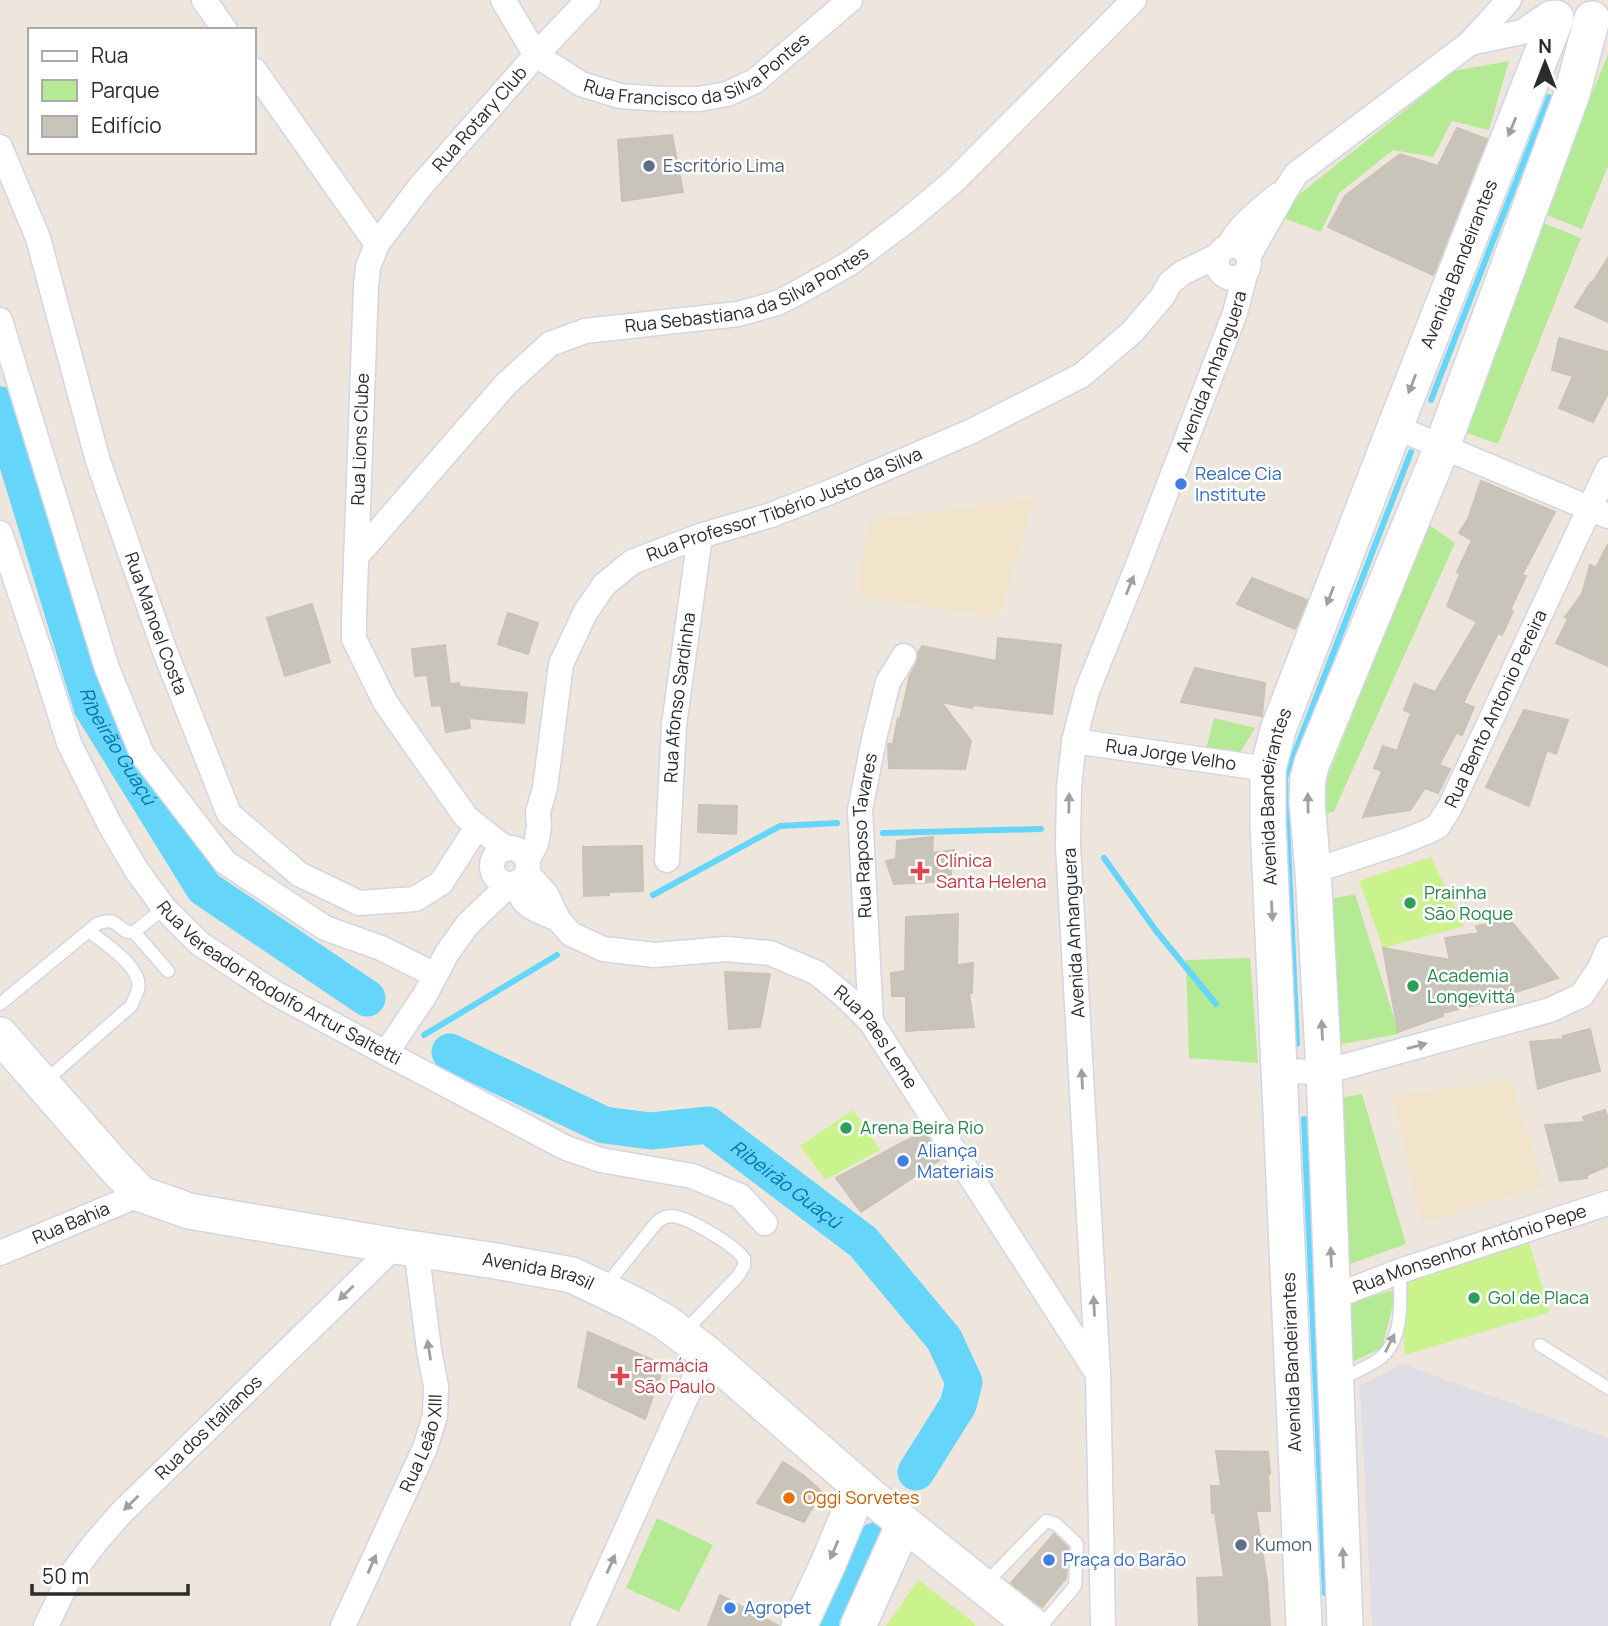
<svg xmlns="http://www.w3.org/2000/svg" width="1608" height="1626" font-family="Manrope,sans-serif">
<rect width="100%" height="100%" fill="#eee6dc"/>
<path fill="#dfdde6" d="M 1402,1364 L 1608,1438 L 1608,1626 L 1372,1626 L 1360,1385 Z"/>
<path fill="#f1e4ca" d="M 1034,499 L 999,617 L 857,596 L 869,520 Z
M 1510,1080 L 1544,1186 L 1422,1223 L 1393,1096 Z"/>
<path fill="#b3ea93" d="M 1608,54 L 1608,166 L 1582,229 L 1544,214 Z
M 1509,61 L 1489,130 L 1452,121 L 1433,157 L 1393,150 L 1339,193 L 1321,232 L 1278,216 L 1301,193 L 1454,71 Z
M 1541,222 L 1581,238 L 1498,444 L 1458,430 Z
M 1428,524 L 1455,543 L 1334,811 L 1320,817 L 1327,779 Z
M 1214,718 L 1255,728 L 1237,758 L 1206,749 Z
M 1355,894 L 1399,1034 L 1341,1044 L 1331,899 Z
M 1250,958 L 1258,1063 L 1189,1058 L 1186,960 Z
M 1362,1094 L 1406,1244 L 1347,1265 L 1335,1099 Z
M 1397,1289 L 1382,1348 L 1348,1364 L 1345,1304 Z
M 657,1518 L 713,1545 L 679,1612 L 626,1588 Z"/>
<path fill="#caf38e" d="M 1431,857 L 1464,926 L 1383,948 L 1359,881 Z
M 853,1110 L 880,1150 L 825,1180 L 800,1146 Z
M 1529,1243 L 1550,1312 L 1405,1355 L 1400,1284 Z
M 918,1580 L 976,1624 L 974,1626 L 886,1626 Z"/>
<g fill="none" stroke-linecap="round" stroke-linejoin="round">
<path stroke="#65d6fa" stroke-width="6" d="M 1431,400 L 1549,97
M 883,833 L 1041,829
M 1104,858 L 1157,932 L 1216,1004
M 653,895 L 780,826 L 837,823
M 424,1035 L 557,955
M 1297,1044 L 1285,778 L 1411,452
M 1304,1119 L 1325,1593"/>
<g stroke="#65d6fa" stroke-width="37">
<path id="s1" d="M 0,405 L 92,707 L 204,888 L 367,998"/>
<path id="s2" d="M 450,1052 L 604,1125 L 651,1131 L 708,1125 L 863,1242 L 944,1339 L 964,1382 L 958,1405 L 916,1472"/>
<path d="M 837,1626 L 875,1541"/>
</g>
</g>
<path fill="#c9c4ba" stroke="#cac2b5" stroke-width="2" d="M 1457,128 L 1487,139 L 1433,275 L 1328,227 L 1345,196 L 1400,154 L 1438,166 Z
M 672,135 L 683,192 L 622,201 L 618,140 Z
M 1608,258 L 1608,322 L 1575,307 L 1591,282 L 1593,282 Z
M 1559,338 L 1608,352 L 1608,393 L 1593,422 L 1559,408 L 1573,376 L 1552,370 Z
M 1481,481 L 1555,512 L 1522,575 L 1526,576 L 1510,610 L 1513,611 L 1502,635 L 1498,633 L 1463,703 L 1474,707 L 1462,735 L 1456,733 L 1439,765 L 1450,769 L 1438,793 L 1425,788 L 1410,810 L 1363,817 L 1382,771 L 1374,768 L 1383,746 L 1397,751 L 1411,713 L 1404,710 L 1414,684 L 1435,692 L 1477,622 L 1447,606 L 1460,574 L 1457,572 L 1472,540 L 1459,533 L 1468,519 Z
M 1608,544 L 1608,666 L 1556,643 L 1568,619 L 1565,617 L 1582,594 L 1590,565 L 1596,568 Z
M 1252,578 L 1307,600 L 1295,629 L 1237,604 Z
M 312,604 L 330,662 L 285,676 L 267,618 Z
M 508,613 L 538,623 L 528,654 L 498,644 Z
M 998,638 L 1061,645 L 1052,714 L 973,705 L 972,708 L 941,702 L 971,741 L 965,769 L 889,768 L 888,744 L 893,744 L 898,718 L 900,719 L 910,675 L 917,663 L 918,653 L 922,646 L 996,661 Z
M 445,645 L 450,684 L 459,683 L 460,687 L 527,693 L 524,723 L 469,718 L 470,728 L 446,732 L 441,705 L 432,706 L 427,675 L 415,676 L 412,649 Z
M 1195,668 L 1265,683 L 1262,716 L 1181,702 Z
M 1524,710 L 1568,720 L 1556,754 L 1547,750 L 1529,806 L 1486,787 Z
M 699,805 L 737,806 L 736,834 L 698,832 Z
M 933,837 L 932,853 L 954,850 L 950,881 L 894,884 L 886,861 L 896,859 L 897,841 Z
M 642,846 L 643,891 L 609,892 L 609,895 L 584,896 L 583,847 Z
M 958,914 L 957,965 L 973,963 L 972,993 L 969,993 L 974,1027 L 906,1031 L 906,996 L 892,996 L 891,973 L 905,971 L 906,917 Z
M 1510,920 L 1558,978 L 1487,1002 L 1442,1013 L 1443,1016 L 1398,1032 L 1383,948 L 1450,960 L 1445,938 L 1479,933 L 1476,926 Z
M 725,972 L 770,974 L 760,1027 L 729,1029 Z
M 1590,1029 L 1600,1071 L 1565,1080 L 1538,1089 L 1530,1042 L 1564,1039 L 1563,1036 Z
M 1605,1110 L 1608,1118 L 1608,1166 L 1587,1175 L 1587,1178 L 1560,1181 L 1545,1125 L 1585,1122 L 1583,1117 Z
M 924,1131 L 941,1159 L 861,1212 L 836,1178 Z
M 588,1332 L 664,1365 L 645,1419 L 578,1387 Z
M 1216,1451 L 1268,1452 L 1270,1474 L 1268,1474 L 1270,1511 L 1256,1511 L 1267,1581 L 1270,1626 L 1199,1626 L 1197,1578 L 1224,1577 L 1215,1513 L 1212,1513 L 1211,1486 L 1221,1486 Z
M 783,1462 L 803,1475 L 822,1492 L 804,1522 L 757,1503 Z
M 1054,1534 L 1068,1548 L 1066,1578 L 1042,1607 L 1011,1583 Z
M 720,1595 L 779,1626 L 708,1626 Z"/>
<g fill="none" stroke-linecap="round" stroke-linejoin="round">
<defs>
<path id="lane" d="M 134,932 L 168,971
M 0,1004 L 97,924 C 121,914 116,934 134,932 L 164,908
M 44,1082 L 131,1006 C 133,1001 136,996 138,990 C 144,968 104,943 89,931
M 604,1288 L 657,1222 C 662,1218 666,1216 672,1216 C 688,1217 736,1246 744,1259 L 744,1266 L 738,1276 L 684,1332
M 1540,1345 L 1608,1388
M 1340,1379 C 1353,1373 1368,1367 1379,1359 C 1405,1340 1400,1298 1400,1271
M 984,1585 L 1046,1521 L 1056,1524 L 1077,1544 L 1075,1586 L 1041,1626"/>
<g id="street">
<path d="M 204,0 L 225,30"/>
<path id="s3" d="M 503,0 L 536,55 L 581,84 L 620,96 L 662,99 L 699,99 L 727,94 L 755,81 L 850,0"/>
<path d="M 1470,43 L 1522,32 L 1550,13"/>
<path d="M 254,70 L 377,244"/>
<path id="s4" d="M 0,147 L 38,238 L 98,461 L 164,649 L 229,814 L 299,874 L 359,903 L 415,899 L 441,883 L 470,838"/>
<path d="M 1229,245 C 1241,224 1260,210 1278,195"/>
<circle cx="1233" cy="262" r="16"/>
<path d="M 1248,257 L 1287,188 L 1296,174 L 1470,43 L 1509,0"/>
<path d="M 0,320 L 107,668 L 142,754 L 225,862 L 325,928 L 381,948 L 435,975"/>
<path d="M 1395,427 L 1608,516"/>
<path id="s5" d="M 0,533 L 45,667 L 69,743 L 110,825 L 137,871 L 164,908 L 199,943 L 273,992 L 386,1053 L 566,1148 L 601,1160 L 692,1176 L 740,1196 L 765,1223"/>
<path id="s6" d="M 356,557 L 505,385 L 550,344 L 585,331 L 738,314 L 777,303 L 797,293 L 850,263 L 905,222 L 953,182 L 1134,0"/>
<path id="s7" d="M 1074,741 L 1268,769"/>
<circle cx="510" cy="866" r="18"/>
<path id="s8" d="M 506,849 L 466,817 L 385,702 L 354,639 L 354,618 L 366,286 L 368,267 L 377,244 L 420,187 L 536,55 L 588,0"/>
<path id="s9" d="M 527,860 L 536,844 L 539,827 L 538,812 L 545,788 L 561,664 L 585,613 L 604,585 L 632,562 L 700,536 L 771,515 L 835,490 L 972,431 L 1082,375 L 1132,332 L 1162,297 L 1170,283 L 1182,273 L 1217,256"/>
<path id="s10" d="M 667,860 L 674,725 L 700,536"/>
<path id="s11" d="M 1313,871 L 1402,842 L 1429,831 L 1438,826 L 1450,807 L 1608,469"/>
<path id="s12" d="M 527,873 L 546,894 L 558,919 L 571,934 L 603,949 L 655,955 L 726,949 L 770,953 L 817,973 L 845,996 L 871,1022 L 1096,1371"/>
<path d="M 516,883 C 522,908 536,910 558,919"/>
<path id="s13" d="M 871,1022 L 860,810 L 874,739 L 888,682 L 904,656"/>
<path d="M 386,1053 L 425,995 L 447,953 L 468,924 L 510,884"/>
<path d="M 1279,1071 L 1324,1072 L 1550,1010 L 1582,995 L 1600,968 L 1608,949"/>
<path id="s14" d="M 0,1253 L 141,1194"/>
<path id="s15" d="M 1333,1297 L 1400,1271 L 1608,1203"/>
<path id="s16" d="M 46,1626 L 70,1576 L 95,1543 L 121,1513 L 395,1246"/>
<path id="s17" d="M 343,1626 L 425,1448 L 435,1416 L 436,1386 L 429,1350 L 416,1248"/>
<path d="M 583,1626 L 706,1353"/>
<path id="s18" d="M 1103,1626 L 1098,1374 L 1068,846 L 1069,788 L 1074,741 L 1087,691 L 1136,570 L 1235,313 L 1246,271"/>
</g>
<g id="secondary">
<path id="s19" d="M 0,1035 L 114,1166 L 141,1194 L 189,1211 L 395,1246 L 496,1261 L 572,1275 L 633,1304 L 665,1322 L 706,1353 L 875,1500 L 1033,1626"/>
<path d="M 799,1626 L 828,1564 L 860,1487"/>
<path d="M 858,1626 L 904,1524"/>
<path id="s20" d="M 1304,1626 L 1268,823 L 1268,769 L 1278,730 L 1395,427 L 1556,18"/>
<path d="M 1345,1626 L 1324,1072 L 1313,871 L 1307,802 L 1308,778 L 1312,763 L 1442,447 L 1572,94 L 1592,19"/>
</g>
</defs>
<use href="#lane" stroke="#d1d5e5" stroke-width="15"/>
<use href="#street" stroke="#d1d5e5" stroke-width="27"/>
<use href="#secondary" stroke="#d1d5e5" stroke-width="38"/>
<use href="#lane" stroke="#fff" stroke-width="12"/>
<use href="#street" stroke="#fff" stroke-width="24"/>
<use href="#secondary" stroke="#fff" stroke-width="35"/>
</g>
<defs><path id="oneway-solid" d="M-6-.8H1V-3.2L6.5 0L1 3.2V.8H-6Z" transform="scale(1.75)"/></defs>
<g fill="#a0a0a0">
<use href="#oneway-solid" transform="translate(1512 127) rotate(112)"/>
<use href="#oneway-solid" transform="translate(1412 384) rotate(111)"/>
<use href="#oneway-solid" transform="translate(1130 585) rotate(-68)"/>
<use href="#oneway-solid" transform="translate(1330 596) rotate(111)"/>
<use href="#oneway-solid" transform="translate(1069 803) rotate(-89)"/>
<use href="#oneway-solid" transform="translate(1308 803) rotate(-91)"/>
<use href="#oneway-solid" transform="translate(1272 911) rotate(87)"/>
<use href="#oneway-solid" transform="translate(1322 1030) rotate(-93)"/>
<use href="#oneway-solid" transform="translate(1417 1046) rotate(-15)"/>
<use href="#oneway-solid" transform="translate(1082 1079) rotate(-93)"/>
<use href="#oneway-solid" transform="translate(1331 1257) rotate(-92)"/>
<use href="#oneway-solid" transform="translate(346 1293) rotate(136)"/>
<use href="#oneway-solid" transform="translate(1094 1306) rotate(-93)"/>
<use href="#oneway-solid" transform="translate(1390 1343) rotate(-63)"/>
<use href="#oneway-solid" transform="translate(429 1350) rotate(-99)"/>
<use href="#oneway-solid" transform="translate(131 1503) rotate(136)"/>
<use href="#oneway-solid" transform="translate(834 1550) rotate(113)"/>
<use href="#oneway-solid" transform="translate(1343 1558) rotate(-92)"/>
<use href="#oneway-solid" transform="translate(372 1564) rotate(-66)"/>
<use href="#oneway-solid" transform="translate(611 1564) rotate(-66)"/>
</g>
<g fill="#5c6f8a" stroke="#fff" stroke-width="2.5">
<circle cx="649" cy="166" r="7"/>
<circle cx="1241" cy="1545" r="7"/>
</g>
<g fill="#3f7fe0" stroke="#fff" stroke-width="2.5">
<circle cx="1181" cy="484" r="7"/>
<circle cx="903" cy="1161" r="7"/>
<circle cx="1049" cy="1560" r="7"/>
<circle cx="730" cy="1608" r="7"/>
</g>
<g fill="#e0444e" stroke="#fff" stroke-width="2.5">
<path d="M916.5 860.5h7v7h7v7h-7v7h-7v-7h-7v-7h7z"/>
<path d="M616.5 1365.5h7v7h7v7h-7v7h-7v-7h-7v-7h7z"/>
</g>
<g fill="#2e9e5b" stroke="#fff" stroke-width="2.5">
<circle cx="1410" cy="903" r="7"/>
<circle cx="1413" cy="986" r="7"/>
<circle cx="846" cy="1128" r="7"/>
<circle cx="1474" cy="1298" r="7"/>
</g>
<circle fill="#e8710a" stroke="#fff" stroke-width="2.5" cx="789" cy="1498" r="7"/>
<g text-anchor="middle" stroke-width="5" stroke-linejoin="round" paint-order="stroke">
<g font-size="18" fill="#2b2b2b" stroke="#fff">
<text dy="6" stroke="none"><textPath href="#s3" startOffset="243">Rua Francisco da Silva Pontes</textPath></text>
<text dy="6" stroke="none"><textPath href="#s8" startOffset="821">Rua Rotary Club</textPath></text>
<text dy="6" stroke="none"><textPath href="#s20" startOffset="1398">Avenida Bandeirantes</textPath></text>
<text dy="6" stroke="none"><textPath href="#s6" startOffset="495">Rua Sebastiana da Silva Pontes</textPath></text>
<text dy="6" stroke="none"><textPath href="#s18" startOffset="1281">Avenida Anhanguera</textPath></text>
<text dy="6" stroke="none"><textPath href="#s8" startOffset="462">Rua Lions Clube</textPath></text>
<text dy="6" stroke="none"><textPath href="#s9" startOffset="490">Rua Professor Tibério Justo da Silva</textPath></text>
<text dy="6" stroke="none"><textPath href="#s4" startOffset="502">Rua Manoel Costa</textPath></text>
<text dy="6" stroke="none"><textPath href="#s10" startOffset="163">Rua Afonso Sardinha</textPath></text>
<text dy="6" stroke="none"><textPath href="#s11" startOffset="264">Rua Bento Antonio Pereira</textPath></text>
<text dy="6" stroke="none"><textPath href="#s7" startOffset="98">Rua Jorge Velho</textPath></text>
<text dy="6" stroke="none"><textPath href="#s20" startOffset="831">Avenida Bandeirantes</textPath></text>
<text dy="6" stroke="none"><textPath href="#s13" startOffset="187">Rua Raposo Tavares</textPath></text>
<text transform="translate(1074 933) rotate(-93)" y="6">Avenida Anhanguera</text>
<text dy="6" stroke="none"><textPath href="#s5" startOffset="550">Rua Vereador Rodolfo Artur Saltetti</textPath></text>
<text dy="6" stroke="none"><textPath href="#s12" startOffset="418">Rua Paes Leme</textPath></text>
<text dy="6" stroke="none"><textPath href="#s14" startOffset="77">Rua Bahia</textPath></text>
<text dy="6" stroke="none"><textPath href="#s15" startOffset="145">Rua Monsenhor António Pepe</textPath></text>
<text dy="6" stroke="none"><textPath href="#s19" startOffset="618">Avenida Brasil</textPath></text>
<text transform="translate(1292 1362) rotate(-92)" y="6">Avenida Bandeirantes</text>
<text dy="6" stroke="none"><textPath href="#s16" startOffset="259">Rua dos Italianos</textPath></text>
<text dy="6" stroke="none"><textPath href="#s17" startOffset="200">Rua Leão XIII</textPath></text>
</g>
<g font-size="18" fill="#4e5e75" stroke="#fff" text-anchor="start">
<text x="663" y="172">Escritório Lima</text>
<text x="1255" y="1551">Kumon</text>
</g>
<g font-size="18" fill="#366cbe" stroke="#fff" text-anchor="start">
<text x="1195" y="480">Realce Cia<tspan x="1195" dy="21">Institute</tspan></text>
<text x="917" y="1157">Aliança<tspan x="917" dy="21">Materiais</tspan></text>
<text x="1063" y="1566">Praça do Barão</text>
<text x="744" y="1614">Agropet</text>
</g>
<g font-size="18" fill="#be3a42" stroke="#fff" text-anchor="start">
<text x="936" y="867">Clínica<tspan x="936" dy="21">Santa Helena</tspan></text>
<text x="634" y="1372">Farmácia<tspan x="634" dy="21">São Paulo</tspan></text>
</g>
<g font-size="18" fill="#27864d" stroke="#fff" text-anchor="start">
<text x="1424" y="899">Prainha<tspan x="1424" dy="21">São Roque</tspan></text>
<text x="1427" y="982">Academia<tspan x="1427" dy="21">Longevittá</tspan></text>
<text x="860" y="1134">Arena Beira Rio</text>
<text x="1488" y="1304">Gol de Placa</text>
</g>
<g font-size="18" fill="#c56008" stroke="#fff" text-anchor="start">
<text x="803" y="1504">Oggi Sorvetes</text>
</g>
<g font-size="19" font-style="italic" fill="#0073aa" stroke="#fff">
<text dy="7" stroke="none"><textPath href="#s1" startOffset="362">Ribeirão Guaçú</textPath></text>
<text dy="7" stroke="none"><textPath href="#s2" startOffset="373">Ribeirão Guaçú</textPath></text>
</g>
</g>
<rect x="28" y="28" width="228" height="126" fill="#ffffff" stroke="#aaaaaa" stroke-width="2"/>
<rect x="42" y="51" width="35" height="10" fill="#ffffff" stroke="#aaaaaa" stroke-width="2"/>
<text x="91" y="63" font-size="21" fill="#2b2b2b">Rua</text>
<rect x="42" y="80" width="35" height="21" fill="#b3ea93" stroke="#aaaaaa" stroke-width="2"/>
<text x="91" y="98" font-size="21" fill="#2b2b2b">Parque</text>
<rect x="42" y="116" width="35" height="21" fill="#c9c4ba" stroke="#aaaaaa" stroke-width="2"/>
<text x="91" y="133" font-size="21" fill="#2b2b2b">Edifício</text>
<g transform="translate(1545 63)" stroke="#ffffff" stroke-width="5" paint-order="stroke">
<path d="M0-5L12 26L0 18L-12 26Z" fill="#2b2b2b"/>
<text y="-10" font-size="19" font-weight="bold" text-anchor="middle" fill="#2b2b2b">N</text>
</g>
<path d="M32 1584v10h156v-10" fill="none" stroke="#2b2b2b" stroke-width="3.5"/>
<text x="42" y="1584" font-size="21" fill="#2b2b2b" stroke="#ffffff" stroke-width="5" paint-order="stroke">50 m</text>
</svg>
